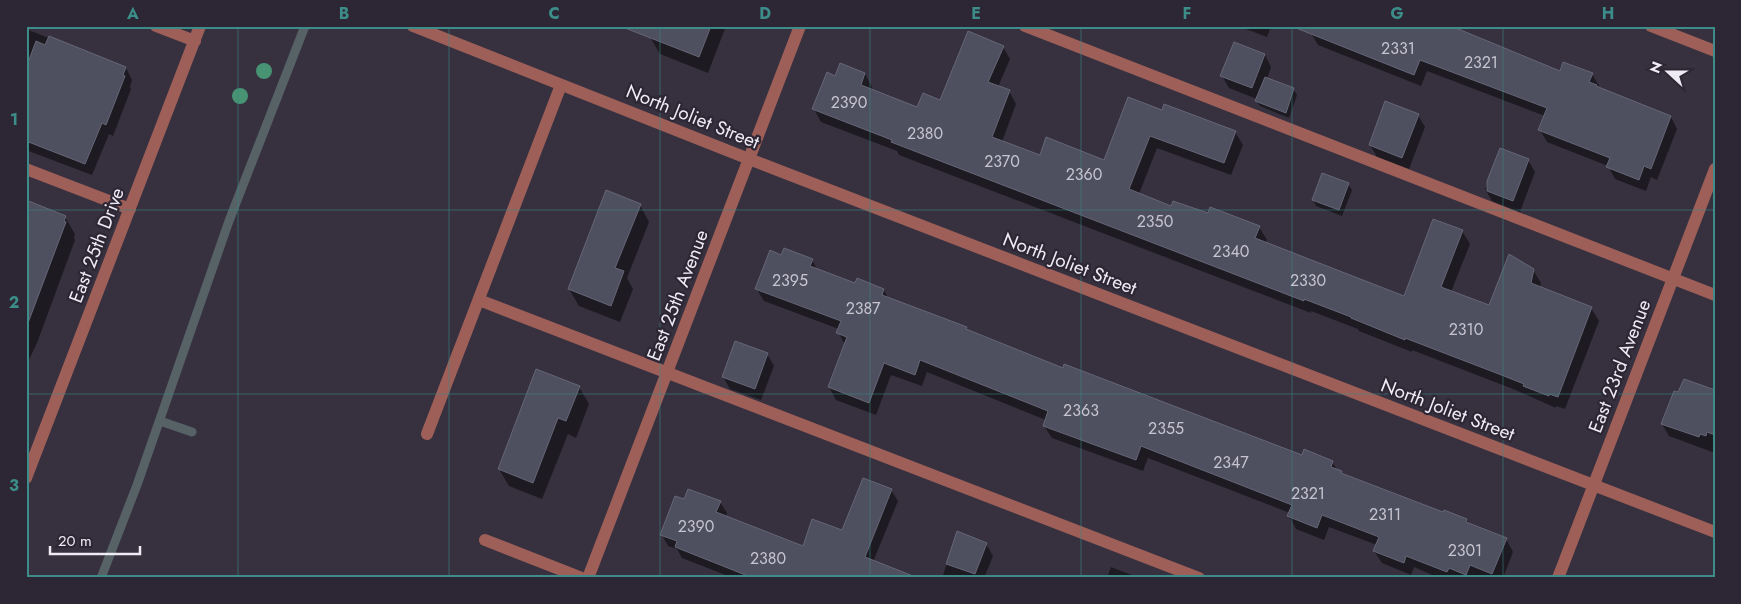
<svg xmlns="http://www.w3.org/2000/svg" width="1741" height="604" font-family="Jost,sans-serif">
<rect width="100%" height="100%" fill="#37313f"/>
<path fill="#0007" d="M 655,26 L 726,26 L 708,73 L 660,54 L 650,37 Z
M 1238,26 L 1271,26 L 1267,37 Z
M 26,29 L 126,68 L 132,80 L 130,87 L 131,89 L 113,136 L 109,134 L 92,175 L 26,150 Z
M 1311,33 L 1560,72 L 1592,74 L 1599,86 L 1598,88 L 1671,117 L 1677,129 L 1657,180 L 1651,177 L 1646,191 L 1615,179 L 1608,166 L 1547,142 L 1540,130 L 1545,116 L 1427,71 L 1421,86 L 1318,45 Z
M 1003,47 L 1010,59 L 998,87 L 1009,91 L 1016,104 L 1002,142 L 1040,157 L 1105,161 L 1163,112 L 1235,132 L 1243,145 L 1231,175 L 1157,148 L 1139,194 L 1172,207 L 1259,227 L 1267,240 L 1265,243 L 1405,297 L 1462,231 L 1470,244 L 1451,292 L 1490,307 L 1533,270 L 1541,283 L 1540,288 L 1591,308 L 1599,321 L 1565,409 L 1556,406 L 1556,408 L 1513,389 L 1412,350 L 1412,352 L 1359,331 L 1358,329 L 1311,311 L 1311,313 L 899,155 L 897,151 L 821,122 L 814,109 L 836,77 L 865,74 L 872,87 L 871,91 L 918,109 L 940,101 Z
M 1265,55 L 1271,67 L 1267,79 L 1293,89 L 1297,95 L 1289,118 L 1260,106 L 1256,101 L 1257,99 L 1229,88 L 1222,76 Z
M 1386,103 L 1418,115 L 1425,127 L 1409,169 L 1377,157 L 1370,145 Z
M 1501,149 L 1528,160 L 1535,172 L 1520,212 L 1492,201 L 1485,189 Z
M 1348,184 L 1352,190 L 1342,216 L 1316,206 L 1313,200 Z
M 26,202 L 65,217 L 75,234 L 74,237 L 75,240 L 37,343 L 26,366 Z
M 640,205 L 649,222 L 627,278 L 633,289 L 620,322 L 579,306 L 569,289 Z
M 782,256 L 812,260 L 818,271 L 855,285 L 884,290 L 888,298 L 966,328 L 968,331 L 1063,369 L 1303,457 L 1332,462 L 1338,471 L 1343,475 L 1444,514 L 1444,512 L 1467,520 L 1469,525 L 1506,539 L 1513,552 L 1503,578 L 1439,578 L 1414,567 L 1411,575 L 1382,563 L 1374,551 L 1377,545 L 1329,527 L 1324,540 L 1296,529 L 1289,516 L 1290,513 L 1148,458 L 1143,471 L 1052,438 L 1044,426 L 1046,420 L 927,372 L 922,386 L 891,375 L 876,415 L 836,400 L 829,387 L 845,345 L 838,332 L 839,329 L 764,301 L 756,288 Z
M 767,354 L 774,366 L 761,400 L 730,389 L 723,377 Z
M 579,387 L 589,404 L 576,438 L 568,434 L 542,499 L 509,486 L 499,469 Z
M 1715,392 L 1715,453 L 1669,436 L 1662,424 Z
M 891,490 L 898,501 L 873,562 L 889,578 L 733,578 L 682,558 L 677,549 L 668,546 L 662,535 L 685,501 L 720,502 L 727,513 L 725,517 L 804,547 L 842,532 Z
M 957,533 L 986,544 L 993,556 L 984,578 L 942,578 Z
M 1111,567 L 1137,577 L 1137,578 L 1107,578 Z"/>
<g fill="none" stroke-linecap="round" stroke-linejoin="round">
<path stroke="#566266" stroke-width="9" d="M 160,421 L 192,432
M 101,578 L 137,485 L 229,221 L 305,26"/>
</g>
<path fill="#4e4f5f" stroke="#656677" d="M 625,26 L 711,26 L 699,57 L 625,28 Z
M 1296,26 L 1451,26 L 1560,71 L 1563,62 L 1593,73 L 1589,82 L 1597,85 L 1596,86 L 1671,116 L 1651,169 L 1644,166 L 1639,180 L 1606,167 L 1610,158 L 1538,130 L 1547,108 L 1420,60 L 1414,75 L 1296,28 Z
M 968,31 L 1004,46 L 988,82 L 1010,90 L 992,137 L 1040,155 L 1046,137 L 1104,160 L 1128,97 L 1162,110 L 1164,104 L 1236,131 L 1224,163 L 1150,136 L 1129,189 L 1171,206 L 1173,201 L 1208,213 L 1210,207 L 1260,226 L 1255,238 L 1404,296 L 1433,219 L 1463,230 L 1441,287 L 1489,305 L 1509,254 L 1534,269 L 1531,283 L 1592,307 L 1558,397 L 1549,394 L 1549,396 L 1523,386 L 1524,384 L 1504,376 L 1405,338 L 1405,340 L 1351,318 L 1351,317 L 1304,299 L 1304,301 L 891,142 L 892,140 L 812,109 L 827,72 L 835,76 L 840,63 L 865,73 L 861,85 L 917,107 L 923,93 L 940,100 Z
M 49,36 L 126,67 L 123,75 L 125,76 L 106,125 L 102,123 L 85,164 L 26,141 L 26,68 L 36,41 L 45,45 Z
M 1234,42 L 1265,54 L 1252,88 L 1220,76 Z
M 1265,77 L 1294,88 L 1286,113 L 1255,101 Z
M 1385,101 L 1419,114 L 1402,158 L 1369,145 Z
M 1500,148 L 1529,159 L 1513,201 L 1487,191 L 1487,181 Z
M 1322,173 L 1349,183 L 1339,210 L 1312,200 Z
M 606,190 L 641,204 L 615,268 L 624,271 L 611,306 L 568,289 Z
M 26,200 L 66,216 L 64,221 L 66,222 L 28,323 L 26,322 Z
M 784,248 L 813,259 L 810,266 L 855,283 L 857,278 L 884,289 L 882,295 L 967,327 L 966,329 L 1063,368 L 1064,364 L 1302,455 L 1304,449 L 1333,461 L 1331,467 L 1342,471 L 1341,473 L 1443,512 L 1444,510 L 1467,519 L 1466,522 L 1507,538 L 1492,574 L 1470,565 L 1466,575 L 1449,568 L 1447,572 L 1406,556 L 1404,563 L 1373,551 L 1379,537 L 1322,515 L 1317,528 L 1287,516 L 1292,505 L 1141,446 L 1136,460 L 1043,426 L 1048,411 L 920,360 L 915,375 L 884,363 L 869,403 L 828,387 L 847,337 L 836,333 L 841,321 L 755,289 L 770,250 L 781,255 Z
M 735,341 L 768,353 L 755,389 L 722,377 Z
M 536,369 L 580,386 L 566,421 L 558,418 L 533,483 L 498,469 Z
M 1684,379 L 1715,390 L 1715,435 L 1707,432 L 1706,436 L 1700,434 L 1699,437 L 1661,424 L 1674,391 L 1678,392 Z
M 863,478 L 892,489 L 865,557 L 913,576 L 912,578 L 753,578 L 675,547 L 677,541 L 660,535 L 675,496 L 684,499 L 688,489 L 721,501 L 716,512 L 803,546 L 812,519 L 842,530 Z
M 957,531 L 987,543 L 975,574 L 946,564 Z"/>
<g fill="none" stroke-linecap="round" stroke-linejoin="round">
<path stroke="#9e5f58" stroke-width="12" d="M 156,26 L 195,41
M 413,26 L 749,159 L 1715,532
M 1025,26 L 1715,295
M 1651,26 L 1715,51
M 26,169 L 130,209
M 479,300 L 1199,578
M 427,434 L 561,85
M 26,478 L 200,26
M 485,540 L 582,578
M 588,578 L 800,26
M 1558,578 L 1715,169"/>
</g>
<g fill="#479374">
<circle cx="264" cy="71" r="8"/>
<circle cx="240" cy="96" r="8"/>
</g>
<path fill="none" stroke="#3c8d89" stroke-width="1" stroke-opacity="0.55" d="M 238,26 L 238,578M 449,26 L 449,578M 660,26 L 660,578M 870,26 L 870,578M 1081,26 L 1081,578M 1292,26 L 1292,578M 1503,26 L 1503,578M 26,210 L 1715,210M 26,394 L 1715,394"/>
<g text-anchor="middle" stroke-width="4.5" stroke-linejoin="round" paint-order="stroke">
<g font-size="16" fill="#c7c4d0">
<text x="1398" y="54">2331</text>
<text x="1481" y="68">2321</text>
<text x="849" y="108">2390</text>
<text x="925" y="139">2380</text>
<text x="1002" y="167">2370</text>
<text x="1084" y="180">2360</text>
<text x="1155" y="227">2350</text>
<text x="1231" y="257">2340</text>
<text x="790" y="286">2395</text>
<text x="1308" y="286">2330</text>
<text x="863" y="314">2387</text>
<text x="1466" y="335">2310</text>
<text x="1081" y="416">2363</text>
<text x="1166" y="434">2355</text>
<text x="1231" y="468">2347</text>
<text x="1308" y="499">2321</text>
<text x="1385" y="520">2311</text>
<text x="696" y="532">2390</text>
<text x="1465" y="556">2301</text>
<text x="768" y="564">2380</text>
</g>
<g font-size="19" fill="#efebf5" stroke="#2d2735">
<text transform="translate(693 116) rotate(22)" y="7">North Joliet Street</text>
<text transform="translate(96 245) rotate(-69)" y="7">East 25th Drive</text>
<text transform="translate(1070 263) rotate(21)" y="7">North Joliet Street</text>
<text transform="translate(677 295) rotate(-69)" y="7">East 25th Avenue</text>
<text transform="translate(1619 366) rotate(-69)" y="7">East 23rd Avenue</text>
<text transform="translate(1448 409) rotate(21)" y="7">North Joliet Street</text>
</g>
</g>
<rect width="1741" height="604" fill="none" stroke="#2d2735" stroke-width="55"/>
<g transform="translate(1668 72) rotate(291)" stroke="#2d2735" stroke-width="4" paint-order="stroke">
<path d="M0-4L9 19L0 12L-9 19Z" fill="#efebf5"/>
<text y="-8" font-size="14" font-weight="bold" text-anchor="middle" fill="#efebf5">N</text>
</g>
<path d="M50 546v8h90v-8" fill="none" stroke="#efebf5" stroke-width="2.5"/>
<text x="58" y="546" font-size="15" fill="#efebf5" stroke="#2d2735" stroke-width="4" paint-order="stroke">20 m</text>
<rect x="28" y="28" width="1686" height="548" fill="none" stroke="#3c8d89" stroke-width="2"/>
<g font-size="16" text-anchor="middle" font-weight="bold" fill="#3c8d89">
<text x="133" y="19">A</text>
<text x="344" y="19">B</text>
<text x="554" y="19">C</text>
<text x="765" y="19">D</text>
<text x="976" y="19">E</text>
<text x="1187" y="19">F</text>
<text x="1397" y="19">G</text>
<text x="1608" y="19">H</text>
<text x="14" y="125">1</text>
<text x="14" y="308">2</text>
<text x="14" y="491">3</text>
</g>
</svg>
